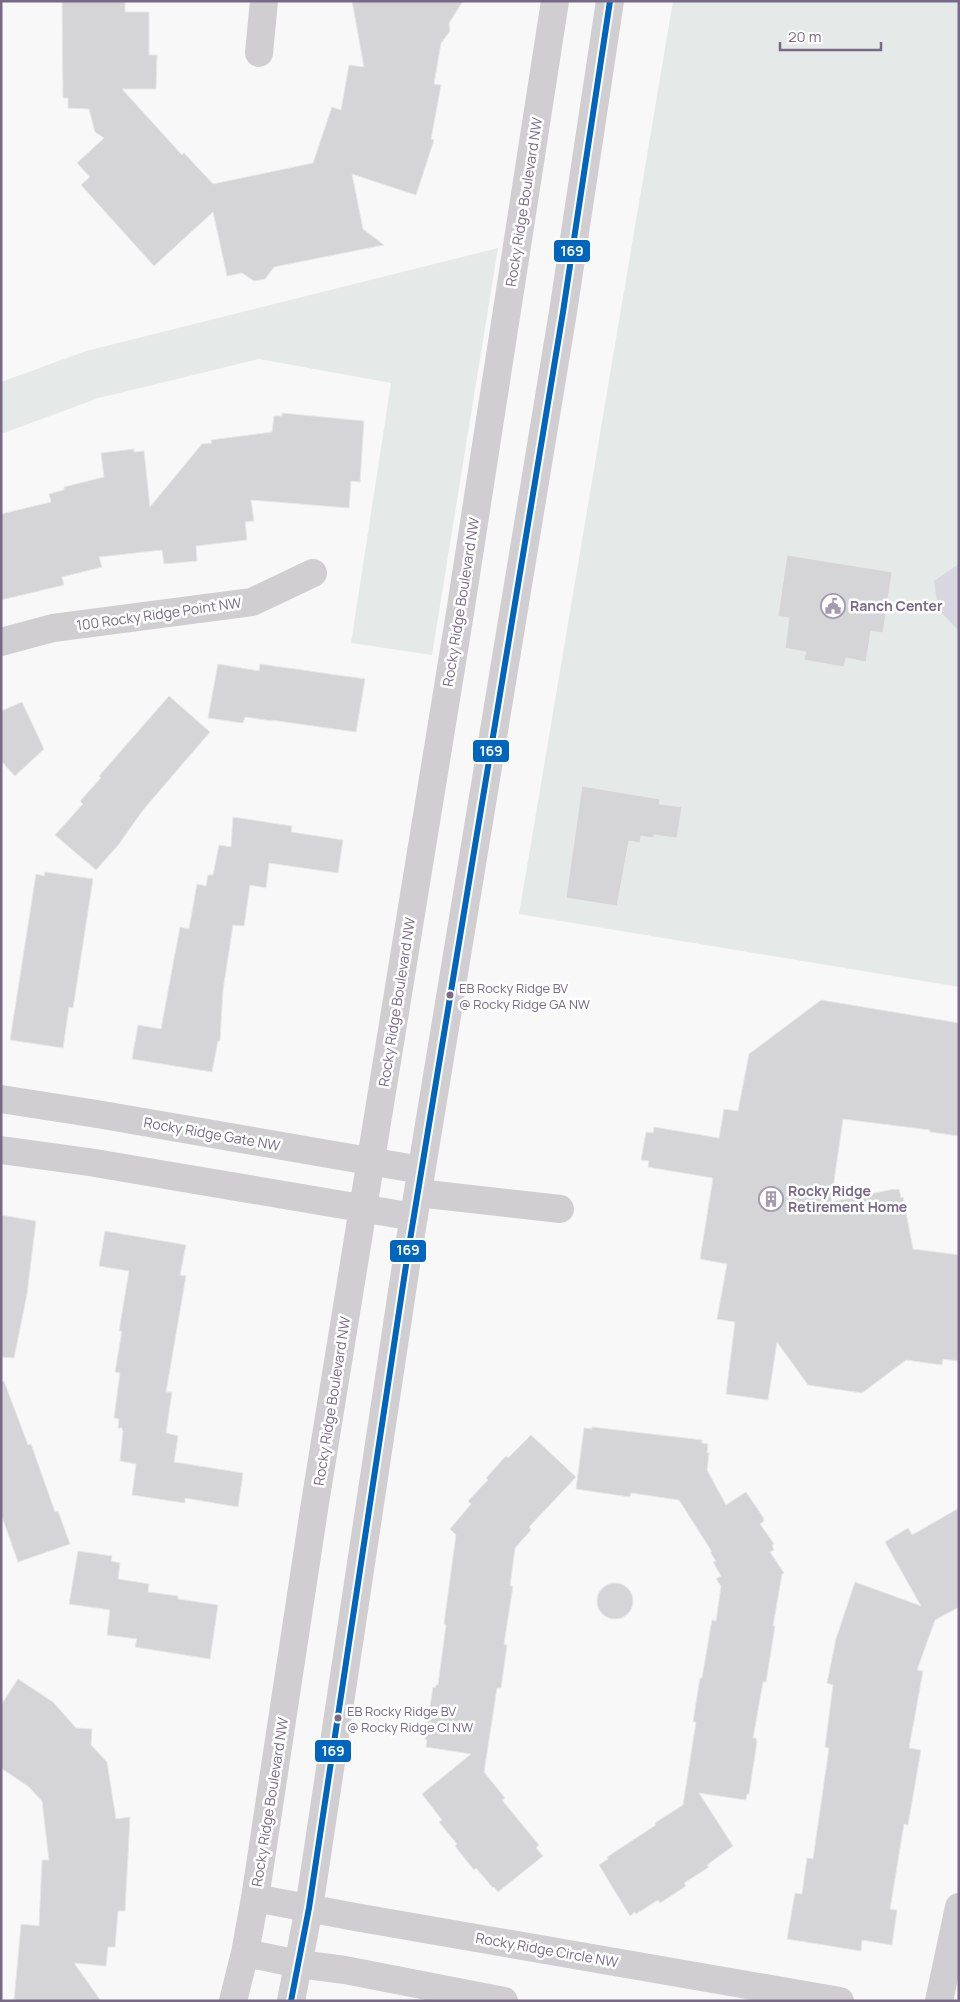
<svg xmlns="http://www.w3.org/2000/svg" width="960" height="2002" font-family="Manrope,sans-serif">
<rect width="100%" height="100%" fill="#f8f8f8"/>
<path fill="#e5eae9" d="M 673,1 L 959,1 L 959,987 L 519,914 Z
M 498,248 L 432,655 L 351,643 L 391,383 L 259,359 L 99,398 L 1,434 L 1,382 L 86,351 Z"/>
<path fill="#d8d6de" d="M 959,564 L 959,631 L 938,609 L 934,581 Z"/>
<path fill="#d5d4d6" stroke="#e8e8e8" d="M 62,1 L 125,1 L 125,12 L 149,12 L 149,55 L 157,55 L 156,89 L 122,89 L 182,155 L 184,153 L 213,184 L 313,163 L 332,107 L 341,110 L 349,65 L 364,67 L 352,1 L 463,1 L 449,23 L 450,31 L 441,43 L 434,84 L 441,85 L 431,139 L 434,140 L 416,195 L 352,174 L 363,229 L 384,245 L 274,267 L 265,279 L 254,281 L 242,273 L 227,276 L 213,212 L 154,266 L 81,185 L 90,177 L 77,163 L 104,138 L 95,132 L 89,109 L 68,108 L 68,98 L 63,98 Z
M 282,413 L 364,421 L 360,482 L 351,481 L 349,508 L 251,500 L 254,521 L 245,522 L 247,540 L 196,546 L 197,561 L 164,564 L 162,550 L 99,557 L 102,567 L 62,577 L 64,585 L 1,600 L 1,514 L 51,502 L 49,494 L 64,490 L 64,487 L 104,477 L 101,453 L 134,449 L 134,452 L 144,451 L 150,507 L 202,444 L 212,443 L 211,440 L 272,432 L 274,416 L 282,416 Z
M 787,555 L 892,572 L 883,633 L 871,631 L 866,662 L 846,658 L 844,667 L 804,660 L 806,652 L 785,648 L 789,618 L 778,616 Z
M 218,664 L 259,671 L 260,664 L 365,679 L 356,732 L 271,720 L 272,721 L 245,717 L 243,723 L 208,718 Z
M 169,696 L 210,732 L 143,810 L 119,844 L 96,870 L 55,835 L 83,804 L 80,801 L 101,778 L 99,776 Z
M 22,702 L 44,749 L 15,776 L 1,761 L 1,711 Z
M 582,786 L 660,799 L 659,804 L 682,807 L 677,838 L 654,835 L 654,838 L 641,836 L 640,843 L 629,841 L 617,906 L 566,898 Z
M 233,817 L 292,826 L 291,832 L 343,840 L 338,873 L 269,863 L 266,888 L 250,885 L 244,926 L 233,925 L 223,990 L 220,1041 L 218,1041 L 212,1072 L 132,1059 L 138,1025 L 161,1029 L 180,927 L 189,929 L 197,884 L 206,886 L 208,875 L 213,875 L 219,845 L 231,847 Z
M 45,872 L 93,879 L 73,1008 L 69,1007 L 63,1048 L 10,1040 L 36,874 L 44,876 Z
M 821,1000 L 959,1023 L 959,1136 L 930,1132 L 930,1130 L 843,1119 L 831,1202 L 894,1189 L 894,1190 L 899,1189 L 901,1198 L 903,1197 L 913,1249 L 959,1255 L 959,1361 L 943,1359 L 942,1365 L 906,1360 L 862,1393 L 808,1385 L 777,1342 L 768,1400 L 726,1394 L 735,1322 L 717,1319 L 727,1264 L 700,1259 L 713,1178 L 648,1167 L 649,1161 L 641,1160 L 646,1132 L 653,1133 L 654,1127 L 719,1138 L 724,1109 L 738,1111 L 749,1054 Z
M 1,1215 L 36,1221 L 27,1294 L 14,1358 L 1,1357 Z
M 105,1231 L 186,1245 L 180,1275 L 186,1276 L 166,1392 L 172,1392 L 166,1433 L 178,1436 L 174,1462 L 243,1473 L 238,1507 L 185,1498 L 185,1503 L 132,1495 L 136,1464 L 120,1461 L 123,1431 L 122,1430 L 122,1428 L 118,1428 L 119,1419 L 114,1418 L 120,1373 L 115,1372 L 122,1331 L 119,1331 L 129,1271 L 99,1266 Z
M 4,1381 L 28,1445 L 31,1444 L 55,1512 L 58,1511 L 70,1544 L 18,1562 L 1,1514 L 1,1382 Z
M 592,1427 L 702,1440 L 702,1443 L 708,1444 L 707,1453 L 709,1453 L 707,1470 L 726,1505 L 746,1492 L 763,1517 L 764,1521 L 760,1524 L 774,1544 L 772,1545 L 774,1550 L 770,1552 L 784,1573 L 782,1574 L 773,1626 L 775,1626 L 766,1682 L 763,1682 L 753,1738 L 756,1738 L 757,1742 L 749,1794 L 747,1794 L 746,1800 L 699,1793 L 733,1846 L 707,1865 L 709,1867 L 684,1883 L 686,1886 L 660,1903 L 658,1900 L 636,1914 L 635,1912 L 630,1916 L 599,1865 L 608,1859 L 607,1857 L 656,1825 L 655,1823 L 683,1805 L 696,1722 L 693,1722 L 700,1678 L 702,1678 L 712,1620 L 716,1621 L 721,1586 L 716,1579 L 721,1576 L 713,1562 L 716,1561 L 710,1552 L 712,1552 L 679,1500 L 631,1493 L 630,1497 L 576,1489 L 584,1428 L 592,1429 Z
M 531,1435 L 576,1477 L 529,1527 L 531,1530 L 515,1548 L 510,1586 L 513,1586 L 504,1644 L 507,1645 L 501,1688 L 497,1688 L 484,1772 L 505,1798 L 502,1800 L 539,1845 L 536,1848 L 543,1856 L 498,1892 L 494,1887 L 493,1888 L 476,1868 L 474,1870 L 455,1846 L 457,1844 L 439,1822 L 442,1820 L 422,1794 L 471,1754 L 426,1747 L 427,1740 L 425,1739 L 433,1687 L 435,1688 L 436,1685 L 438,1685 L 446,1625 L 444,1624 L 456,1535 L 450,1529 L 471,1504 L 468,1501 L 488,1480 L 486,1478 L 506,1456 L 508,1458 Z
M 959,1508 L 959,1607 L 935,1620 L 917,1670 L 923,1671 L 909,1748 L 921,1750 L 908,1825 L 904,1824 L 890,1909 L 897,1910 L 892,1945 L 862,1940 L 861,1951 L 787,1939 L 795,1893 L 802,1894 L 807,1858 L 813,1859 L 829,1748 L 825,1747 L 833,1685 L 827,1683 L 836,1639 L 855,1582 L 921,1606 L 885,1542 L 908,1528 L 912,1535 Z
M 78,1551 L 112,1556 L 111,1561 L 120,1563 L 118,1579 L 149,1584 L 148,1592 L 178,1596 L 178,1599 L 218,1605 L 210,1659 L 135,1647 L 137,1639 L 107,1635 L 110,1610 L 69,1604 Z
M597 1601a18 18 0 1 1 36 0a18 18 0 1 1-36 0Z
M 18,1679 L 53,1702 L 76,1728 L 92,1729 L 91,1745 L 107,1762 L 116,1819 L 130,1817 L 125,1911 L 118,1911 L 115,1947 L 108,1947 L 106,1966 L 74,1963 L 101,2001 L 14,2001 L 21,1924 L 39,1926 L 42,1860 L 49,1860 L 42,1801 L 29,1787 L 1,1768 L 1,1705 Z"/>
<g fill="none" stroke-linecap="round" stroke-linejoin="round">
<path stroke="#d0ced1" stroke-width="28" d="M 259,53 L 264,1
M 1,642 L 53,628 L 252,602 L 313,573
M 1,1099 L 97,1114 L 421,1170
M 1,1150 L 89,1162 L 414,1217
M 418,1193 L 560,1209
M 255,1898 L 355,1917 L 840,2001
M 245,1953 L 299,1964 L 345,1970 L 504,2001
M 233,2001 L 245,1953 L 255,1898 L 315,1503 L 460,613 L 555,1
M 291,2001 L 309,1908 L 408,1252 L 563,312 L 610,1
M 939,2001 L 959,1907"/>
<defs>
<path id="bus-1" d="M 291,2001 L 309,1908 L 408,1252 L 563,312 L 610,1"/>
</defs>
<use href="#bus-1" stroke="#fff" stroke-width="10"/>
<use href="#bus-1" stroke="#0065bd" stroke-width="6"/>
</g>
<defs>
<symbol id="civic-ring" viewBox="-11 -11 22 22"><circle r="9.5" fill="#fff" stroke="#a59baf" stroke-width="1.5"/><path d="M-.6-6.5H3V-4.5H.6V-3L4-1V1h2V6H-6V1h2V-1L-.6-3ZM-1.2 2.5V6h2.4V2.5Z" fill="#a59baf"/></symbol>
<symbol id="building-ring" viewBox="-11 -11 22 22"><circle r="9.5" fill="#fff" stroke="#a59baf" stroke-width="1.5"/><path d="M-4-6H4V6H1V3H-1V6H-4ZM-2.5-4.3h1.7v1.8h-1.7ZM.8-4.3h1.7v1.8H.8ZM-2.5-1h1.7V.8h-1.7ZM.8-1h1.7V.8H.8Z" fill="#a59baf"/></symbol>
</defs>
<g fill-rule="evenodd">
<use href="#civic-ring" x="819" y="592" width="28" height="28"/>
<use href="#building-ring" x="757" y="1185" width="28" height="28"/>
</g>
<g fill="#786988" stroke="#fff" stroke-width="2">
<circle cx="450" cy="995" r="4.5"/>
<circle cx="338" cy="1718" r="4.5"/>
</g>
<g text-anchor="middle" stroke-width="5" stroke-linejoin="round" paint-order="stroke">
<g font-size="13" fill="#786988" stroke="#fff" text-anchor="start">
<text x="459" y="993">EB Rocky Ridge BV<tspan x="459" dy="16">@ Rocky Ridge GA NW</tspan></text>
<text x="347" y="1716">EB Rocky Ridge BV<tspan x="347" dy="16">@ Rocky Ridge CI NW</tspan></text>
</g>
<g font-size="14" fill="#786988" stroke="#fff">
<text transform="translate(524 202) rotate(-81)" y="5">Rocky Ridge Boulevard NW</text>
<text transform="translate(461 602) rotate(-81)" y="5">Rocky Ridge Boulevard NW</text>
<text transform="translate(159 614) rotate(-8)" y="5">100 Rocky Ridge Point NW</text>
<text transform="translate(397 1002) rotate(-81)" y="5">Rocky Ridge Boulevard NW</text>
<text transform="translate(212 1134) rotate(10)" y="5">Rocky Ridge Gate NW</text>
<text transform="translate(332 1401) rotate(-81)" y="5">Rocky Ridge Boulevard NW</text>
<text transform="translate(270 1802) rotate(-81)" y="5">Rocky Ridge Boulevard NW</text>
<text transform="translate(547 1950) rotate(10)" y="5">Rocky Ridge Circle NW</text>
</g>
<g font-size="14" font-weight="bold" fill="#786988" stroke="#fff" text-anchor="start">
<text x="850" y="611">Ranch Center</text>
<text x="788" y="1196">Rocky Ridge<tspan x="788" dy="16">Retirement Home</tspan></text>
</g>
</g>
<g stroke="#fff" stroke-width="2">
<rect x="553" y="239" width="38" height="24" rx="5" fill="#0065bd"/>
<rect x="472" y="739" width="38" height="24" rx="5" fill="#0065bd"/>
<rect x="389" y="1239" width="38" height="24" rx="5" fill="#0065bd"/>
<rect x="314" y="1739" width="38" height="24" rx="5" fill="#0065bd"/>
</g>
<g font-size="14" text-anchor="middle" font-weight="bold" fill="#fff">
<text x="572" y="256">169</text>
<text x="491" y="756">169</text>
<text x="408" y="1255">169</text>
<text x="333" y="1756">169</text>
</g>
<rect width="960" height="2002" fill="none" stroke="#786988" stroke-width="5"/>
<path d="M780 42v8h101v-8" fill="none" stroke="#786988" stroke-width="2.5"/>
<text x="788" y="42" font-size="15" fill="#786988" stroke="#ffffff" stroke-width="4" paint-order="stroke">20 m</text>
</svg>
